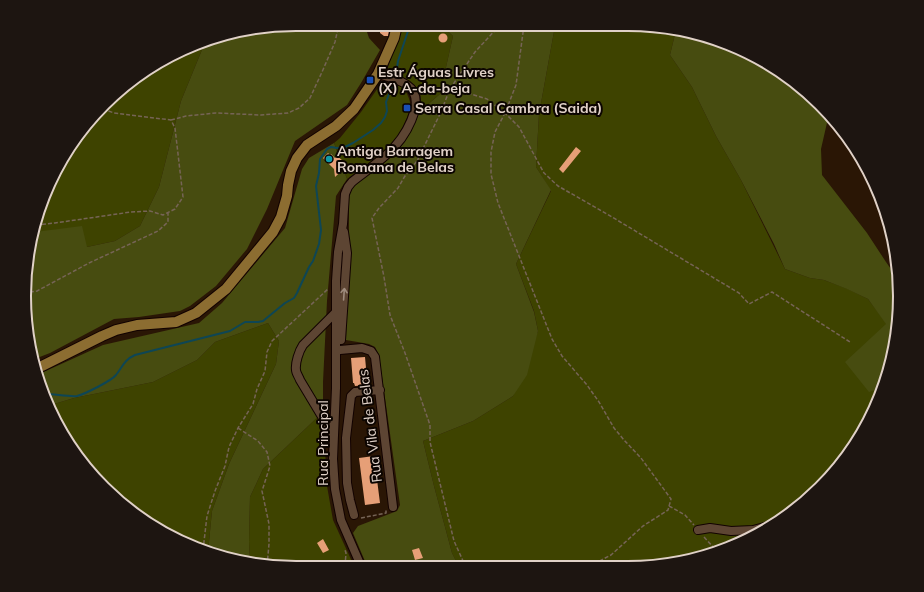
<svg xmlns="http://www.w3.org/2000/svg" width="924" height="592" font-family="Mulish,sans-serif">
<rect width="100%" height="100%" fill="#2a1605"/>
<path fill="#3e4300" d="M 404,25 L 441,25 L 453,36 L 440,94 L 419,112 C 426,83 412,84 390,75 L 388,71 L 388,67 L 400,28 Z
M 555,26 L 663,26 L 676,30 L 670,55 L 692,87 L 716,136 L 741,180 L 785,269 L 810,278 L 824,280 L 848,289 L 868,299 L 887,324 L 869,391 L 883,387 L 872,417 L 844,462 L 794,512 L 749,540 L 699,559 L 646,567 L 459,567 L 452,553 L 434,486 L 423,441 L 473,421 L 513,396 L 538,331 L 534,311 L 516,264 L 551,191 L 536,167 L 539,114 Z
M 206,40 L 181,101 L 159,187 L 140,226 L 115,241 L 87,247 L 35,232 L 39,208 L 80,131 L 145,70 Z
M 386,83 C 392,84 400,85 404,89 C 407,93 411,101 410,106 C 408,121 396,142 385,152 C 373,162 359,169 347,179 L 334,143 L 340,138 L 361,112 L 380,85 Z
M 268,323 L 279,341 L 276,364 L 229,464 L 212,511 L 208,552 L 192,547 L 130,512 L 70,447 L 53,410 L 54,404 L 74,398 L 153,382 L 197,360 L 215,342 Z
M 323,412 L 327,486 L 333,520 L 354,566 L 261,566 L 250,563 L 249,542 L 250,497 L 263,469 Z"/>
<path fill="#474c10" d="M 296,24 L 368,24 L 366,29 L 369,38 L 380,50 L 361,83 L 347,105 L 295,141 L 267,209 L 247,249 L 216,286 L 190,306 L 180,311 L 139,317 L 114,319 L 50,353 L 32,360 L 24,296 L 35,232 L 82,226 L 87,247 L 115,241 L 140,226 L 159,187 L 181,101 L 206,40 L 209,38 Z
M 441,25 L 555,26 L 539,114 L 536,167 L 551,190 L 516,264 L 534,312 L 538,331 L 527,375 L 513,396 L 473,421 L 423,441 L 434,486 L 452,553 L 456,561 L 449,567 L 367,566 L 353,533 L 358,526 L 397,511 L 400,505 L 379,355 L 375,347 L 369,344 L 346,340 L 349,242 L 349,192 L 351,187 L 384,162 L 400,147 L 419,112 L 440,94 L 453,36 Z
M 676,30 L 732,45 L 794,80 L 829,114 L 821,149 L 822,175 L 867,233 L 886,262 L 898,279 L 899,314 L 891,367 L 883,387 L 869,392 L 845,362 L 886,324 L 868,299 L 847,289 L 824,280 L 810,278 L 785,269 L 774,244 L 741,180 L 716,136 L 692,87 L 670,55 Z
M 334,143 L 347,179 L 336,196 L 327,301 L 323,382 L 323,412 L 263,469 L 250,497 L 249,542 L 250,563 L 208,552 L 212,511 L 229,464 L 276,364 L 279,341 L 268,323 L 215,342 L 197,360 L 153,382 L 74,398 L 54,404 L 53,410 L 37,375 L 103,345 L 199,323 L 222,303 L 285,228 L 302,169 L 309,158 Z"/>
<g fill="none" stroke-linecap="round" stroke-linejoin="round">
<path stroke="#0e4655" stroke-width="2" d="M 396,75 L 398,61 L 410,25
M 46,394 C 54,394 70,397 77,396 C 85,394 111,381 116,375 C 123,366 124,360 135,355 L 230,331 L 245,322 L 258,322 L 263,321 L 285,303 L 294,298 L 297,293 L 309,267 L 313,261 L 319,244 L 321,230 L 316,186 L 319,173 L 320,159 L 327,149 L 331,147 L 337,148 L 345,147 L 353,143 L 373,130 L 381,123 L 385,117 L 387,111 L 386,102 L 393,84"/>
</g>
<path fill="#e69f77" d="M 383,25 L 390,25 L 388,36 L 384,36 L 380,33 L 380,28 Z
M438.5 38a4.5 4.5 0 1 1 9 0a4.5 4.5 0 1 1-9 0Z
M 576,147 L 581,151 L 563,173 L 559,169 Z
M 328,153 L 330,155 L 331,154 L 335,158 L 337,156 L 348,165 L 335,177 L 334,169 L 323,158 Z
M 365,357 L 367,379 L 366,379 L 367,385 L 355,386 L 354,383 L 353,383 L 351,358 Z
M 374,456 L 380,503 L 365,505 L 359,458 Z
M 323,539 L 329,550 L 323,553 L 317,543 Z
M 419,548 L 423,558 L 415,560 L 412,550 Z"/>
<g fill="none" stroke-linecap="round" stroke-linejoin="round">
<defs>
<path id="minor" d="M 341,340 L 347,253 L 344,232
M 340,350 L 362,348 L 371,351 L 375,357 L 393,507
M 333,435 L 300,380 C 299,377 296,373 296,370 C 295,363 299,351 303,345 L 336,312
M 354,515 L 350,500 L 347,483 L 346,438 L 351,396 L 355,392 L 380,390
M 698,530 L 710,528 L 731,531 L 753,530 L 772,525
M 361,566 L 341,520 L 335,489 L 333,459 L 336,388 L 336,281 L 338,252 L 343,224 L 345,194 L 348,187 L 352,182 C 380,160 404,147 415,110 C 417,100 416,91 407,85 C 399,79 388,77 378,74"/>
<path id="major" d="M 34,368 L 42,366 L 102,336 L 116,330 L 137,325 L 176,322 L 196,313 L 226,289 L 273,232 L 281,217 L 287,196 L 288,185 L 291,171 L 297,158 L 307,145 L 336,126 L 354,109 L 378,74 L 394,38 L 397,25"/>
</defs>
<use href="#minor" stroke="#120200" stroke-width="10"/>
<use href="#major" stroke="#120200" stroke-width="12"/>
<path stroke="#766456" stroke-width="1.5" stroke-dasharray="4 2" stroke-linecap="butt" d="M 524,25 L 516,85 L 505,113 L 495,132 L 491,152 L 491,174 L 498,203 L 552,339 L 562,356 L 587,385 L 599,402 L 614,428 L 624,440 L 641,458 L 671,499 L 668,510 L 643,526 L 611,555 L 590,566 L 585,567
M 450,89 L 461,91 L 487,99 L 505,113 L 519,127 L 544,173 L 558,186 L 607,214 L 739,293 L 749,304 L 772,292 L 850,342
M 171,120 L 186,116 L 216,113 L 261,115 L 288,113 L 299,108 L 310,98 L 322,72 L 335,42 L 339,24
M 36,225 L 55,223 L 131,212 L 150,211 L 163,215 L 175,209 L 183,197 L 175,128 L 171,120 L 114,113 L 103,109
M 24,293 L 37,291 L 89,263 L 158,231 L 168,222 L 168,213
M 238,428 L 258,441 L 267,452 L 270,466 L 262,491 L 269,524 L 269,544 L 267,566
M 669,506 L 685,515 L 694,525
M 361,518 L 386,513 L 386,510
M 704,537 L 715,549 L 718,551
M 203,550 L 207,516 L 215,491 L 225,466 L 229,447 L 238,428 L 253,404 L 257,389 L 265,371 L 267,352 L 272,341 L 328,289
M 345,566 L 346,553 L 345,550
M 467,567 L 464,563 L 454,541 L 430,442 L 430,425 L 405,353 L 390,315 L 384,277 L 372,218 L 379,208 L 398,188 L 405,176 L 417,161 L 440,114 L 450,89 L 475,52 L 500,25"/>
<use href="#minor" stroke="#5d4533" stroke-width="8"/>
<use href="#major" stroke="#8c6d31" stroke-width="10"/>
</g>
<defs><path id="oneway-shaft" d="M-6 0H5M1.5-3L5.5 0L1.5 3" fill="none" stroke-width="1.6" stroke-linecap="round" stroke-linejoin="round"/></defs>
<use stroke="#9e8b7d" href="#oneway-shaft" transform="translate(344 294) rotate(-86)"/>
<g fill="#1a4fb4" stroke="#0c0501" stroke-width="1.5">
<rect x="366" y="76" width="8" height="8" rx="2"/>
<rect x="403" y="104" width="8" height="8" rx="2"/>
</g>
<circle fill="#0f9aa8" stroke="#0c0501" stroke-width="1.5" cx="329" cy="159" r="4"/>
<g text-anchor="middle" stroke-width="4" stroke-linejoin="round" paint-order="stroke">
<g font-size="14" font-weight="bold" fill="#e0d1c7" stroke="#0c0501" text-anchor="start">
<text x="378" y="77">Estr Águas Livres<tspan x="378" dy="16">(X) A-da-beja</tspan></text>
<text x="415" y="113">Serra Casal Cambra (Saida)</text>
<text x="337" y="156">Antiga Barragem<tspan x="337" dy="16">Romana de Belas</tspan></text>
</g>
<g font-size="14" fill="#e0d1c7" stroke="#0c0501">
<text transform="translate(370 426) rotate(-97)" y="5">Rua Vila de Belas</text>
<text transform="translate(323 443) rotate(-90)" y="5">Rua Principal</text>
</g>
</g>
<path d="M0 0H924V592H0ZM296 31H628A265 265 0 0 1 893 296V296A265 265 0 0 1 628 561H296A265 265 0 0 1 31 296V296A265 265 0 0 1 296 31Z" fill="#1d1511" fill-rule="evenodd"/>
<path fill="none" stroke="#e0d1c7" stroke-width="2" d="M296 31H628A265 265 0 0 1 893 296V296A265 265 0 0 1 628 561H296A265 265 0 0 1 31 296V296A265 265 0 0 1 296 31Z"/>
</svg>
